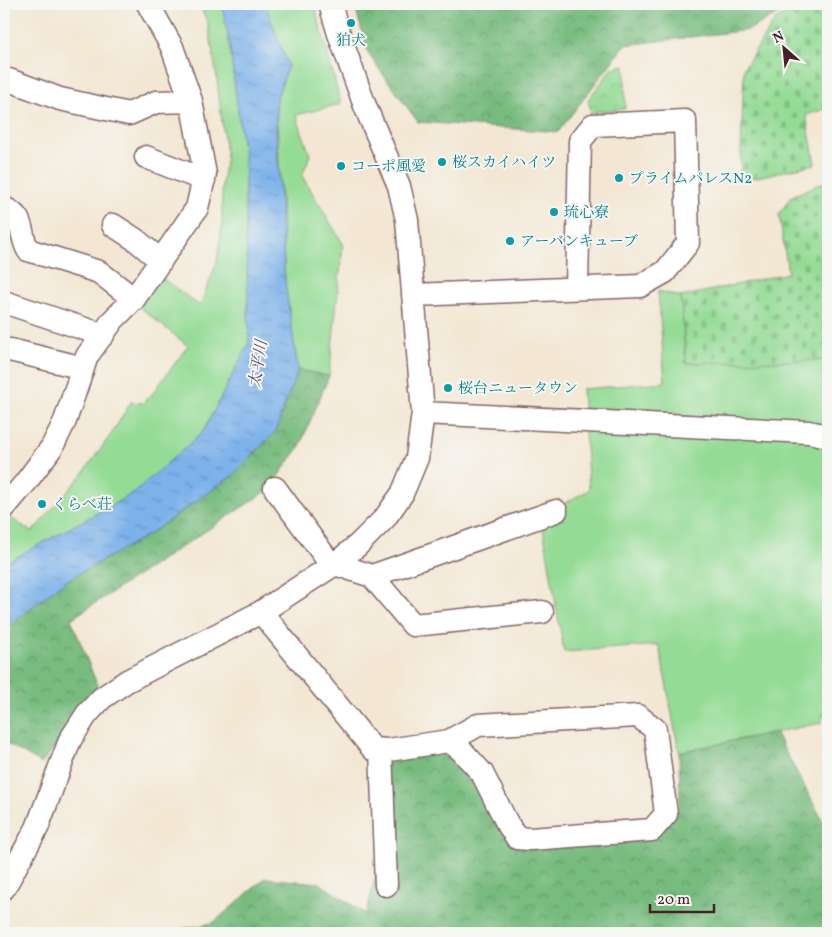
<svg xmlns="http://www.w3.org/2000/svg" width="832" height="937" font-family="Vollkorn,'Noto Serif JP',serif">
<defs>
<pattern id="forest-crowns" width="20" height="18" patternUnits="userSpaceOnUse" patternTransform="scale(1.25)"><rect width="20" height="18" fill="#77bb7e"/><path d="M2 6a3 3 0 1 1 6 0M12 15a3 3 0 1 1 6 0" fill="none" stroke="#649767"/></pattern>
<pattern id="cemetery-stones" width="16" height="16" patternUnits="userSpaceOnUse" patternTransform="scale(1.25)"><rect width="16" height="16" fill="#94db95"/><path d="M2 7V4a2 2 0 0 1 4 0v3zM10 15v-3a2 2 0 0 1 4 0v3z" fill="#81bc81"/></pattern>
<pattern id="park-crowns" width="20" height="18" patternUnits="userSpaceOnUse" patternTransform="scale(1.25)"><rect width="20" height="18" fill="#94db95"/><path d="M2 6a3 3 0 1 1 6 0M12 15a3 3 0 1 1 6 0" fill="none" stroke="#81bc81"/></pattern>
<pattern id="water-ripples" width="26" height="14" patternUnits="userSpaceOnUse" patternTransform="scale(1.25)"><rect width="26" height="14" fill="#7bb1ea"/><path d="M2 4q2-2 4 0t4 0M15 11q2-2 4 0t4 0" fill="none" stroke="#678fbe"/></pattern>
</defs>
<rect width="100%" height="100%" fill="#f6f6f2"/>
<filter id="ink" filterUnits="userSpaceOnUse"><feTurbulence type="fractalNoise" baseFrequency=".02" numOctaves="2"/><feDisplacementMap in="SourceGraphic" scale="10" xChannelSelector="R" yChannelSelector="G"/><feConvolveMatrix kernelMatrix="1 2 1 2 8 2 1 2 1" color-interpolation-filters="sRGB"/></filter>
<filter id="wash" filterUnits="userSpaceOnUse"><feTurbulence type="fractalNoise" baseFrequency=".0096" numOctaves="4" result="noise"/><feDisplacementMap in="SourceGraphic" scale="20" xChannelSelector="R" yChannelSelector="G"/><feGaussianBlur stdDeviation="1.12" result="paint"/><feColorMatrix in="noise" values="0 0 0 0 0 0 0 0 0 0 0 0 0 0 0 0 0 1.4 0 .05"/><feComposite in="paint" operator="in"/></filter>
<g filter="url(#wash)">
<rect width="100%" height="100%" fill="#f3e7d3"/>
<path fill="#94db95" stroke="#6f7d60" d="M 199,4 L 222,4 L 229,41 L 244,156 L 249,343 L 203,432 L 132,494 L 4,564 L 4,515 L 5,514 L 32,532 L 82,475 L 112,433 L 131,402 L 142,403 L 152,394 L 188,346 L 137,305 L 159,276 L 200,306 L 217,262 L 222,224 L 222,183 L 226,156 L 216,72 L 208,23 Z
M 263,4 L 315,4 L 317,14 L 341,104 L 296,115 L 310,155 L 302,176 L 343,244 L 329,376 L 298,370 L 285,282 L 276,100 L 288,66 Z
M 658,291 L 681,297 L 686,363 L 828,360 L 828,701 L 821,723 L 679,752 L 659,645 L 564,652 L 541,516 L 589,490 L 582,389 L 665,382 Z"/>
<path fill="url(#forest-crowns)" stroke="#606d54" d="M 354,4 L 798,4 L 748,30 L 625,45 L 558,132 L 418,122 L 369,55 Z
M 298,370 L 329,376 L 299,448 L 267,491 L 71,619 L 98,687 L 42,764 L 4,742 L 4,629 L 64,582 L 148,535 L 232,476 L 275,432 Z
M 775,732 L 824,823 L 828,821 L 828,933 L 161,933 L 162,932 L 213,923 L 265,878 L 319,883 L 366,914 L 381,855 L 379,764 L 413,759 L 433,750 L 469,764 L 519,848 L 645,841 L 680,805 L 679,752 Z"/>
<path fill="url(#cemetery-stones)" stroke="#6f7d60" d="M 805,4 L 828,4 L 828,108 L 806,115 L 815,164 L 740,181 L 744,68 L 775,20 Z
M 826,181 L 828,182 L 828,360 L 686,363 L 681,297 L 788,273 L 779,214 L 792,196 Z"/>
<path fill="url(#park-crowns)" stroke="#6f7d60" d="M 625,65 L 625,109 L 591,112 L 588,100 L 612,68 Z"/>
<path fill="url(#water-ripples)" stroke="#62688a" d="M 222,4 L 263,4 L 267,9 L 288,66 L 276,100 L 276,124 L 285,282 L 298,370 L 275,432 L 232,476 L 148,535 L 64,582 L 4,629 L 4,564 L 132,494 L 203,432 L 249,343 L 244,156 L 229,41 Z"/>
</g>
<g filter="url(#ink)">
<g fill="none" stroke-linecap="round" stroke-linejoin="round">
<defs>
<path id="minor" d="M 9,80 L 60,99 L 129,114 L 156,102 L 191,101
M 146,157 L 204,180
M 4,208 C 26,218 19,233 28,250 L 99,272 L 134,299
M 113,225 L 136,240 L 161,261
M 413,295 L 640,286 L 665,272 L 688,243 L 685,121 L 593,125 L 580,141 L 577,288
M 4,302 L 103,335
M 10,350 L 83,368
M 423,413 L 809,432 L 828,436
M 275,488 L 332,566
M 4,508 L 26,482 L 52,447 L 65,421 L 87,356 L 113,320 L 134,299 L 197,208 L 205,174 L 191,101 L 172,47 L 148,4
M 335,564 L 372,576 L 413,625 L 542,612
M 372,576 L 556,511
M 261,612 L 373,749 L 388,750 L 449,741 L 461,750 L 482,773 L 507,823 L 517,838 L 530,839 L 652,830 L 666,814 L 655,729 L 638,716 L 478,725 L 449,741
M 381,750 L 386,885
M 4,888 L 37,828 L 70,740 L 87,714 L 102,698 L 127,681 L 261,612 L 335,564 L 358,545 L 385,518 L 402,494 L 417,458 L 423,413 L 407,220 L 399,186 L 365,106 L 339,34 L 330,4"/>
</defs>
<use href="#minor" stroke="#856566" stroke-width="25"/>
<use href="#minor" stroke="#fff" stroke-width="22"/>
</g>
</g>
<g fill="#0f9aa8" stroke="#f6f6f2" stroke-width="2">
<circle cx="351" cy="23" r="5"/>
<circle cx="442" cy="162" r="5"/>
<circle cx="341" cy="166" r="5"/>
<circle cx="619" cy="178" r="5"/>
<circle cx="554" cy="212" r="5"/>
<circle cx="510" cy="241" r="5"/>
<circle cx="448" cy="388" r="5"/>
<circle cx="42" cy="504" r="5"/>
</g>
<g text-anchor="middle" stroke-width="4" stroke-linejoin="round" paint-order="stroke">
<g font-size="15" fill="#0d838f" stroke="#f6f6f2" text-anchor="start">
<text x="351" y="45" text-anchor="middle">狛犬</text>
<text x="452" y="167">桜スカイハイツ</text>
<text x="351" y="171">コーポ風愛</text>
<text x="629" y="183">プライムパレスN2</text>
<text x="564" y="217">琉心寮</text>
<text x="520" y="246">アーバンキューブ</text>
<text x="458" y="393">桜台ニュータウン</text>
<text x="52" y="509">くらべ荘</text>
</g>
<g font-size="16" font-style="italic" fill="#5b526e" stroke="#f6f6f2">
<text transform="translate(257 364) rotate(-81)" y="6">太平川</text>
</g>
</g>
<rect width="832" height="937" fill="none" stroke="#f6f6f2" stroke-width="20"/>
<g transform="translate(784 48) rotate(333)" stroke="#f6f6f2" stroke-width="4" paint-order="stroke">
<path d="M0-4L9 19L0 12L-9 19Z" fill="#4a1f2b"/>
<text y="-8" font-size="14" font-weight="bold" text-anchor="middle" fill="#4a1f2b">N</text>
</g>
<path d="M650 904v8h64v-8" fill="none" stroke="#4a1f2b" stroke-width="2.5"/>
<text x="657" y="904" font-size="15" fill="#4a1f2b" stroke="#f6f6f2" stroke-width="4" paint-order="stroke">20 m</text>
</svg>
